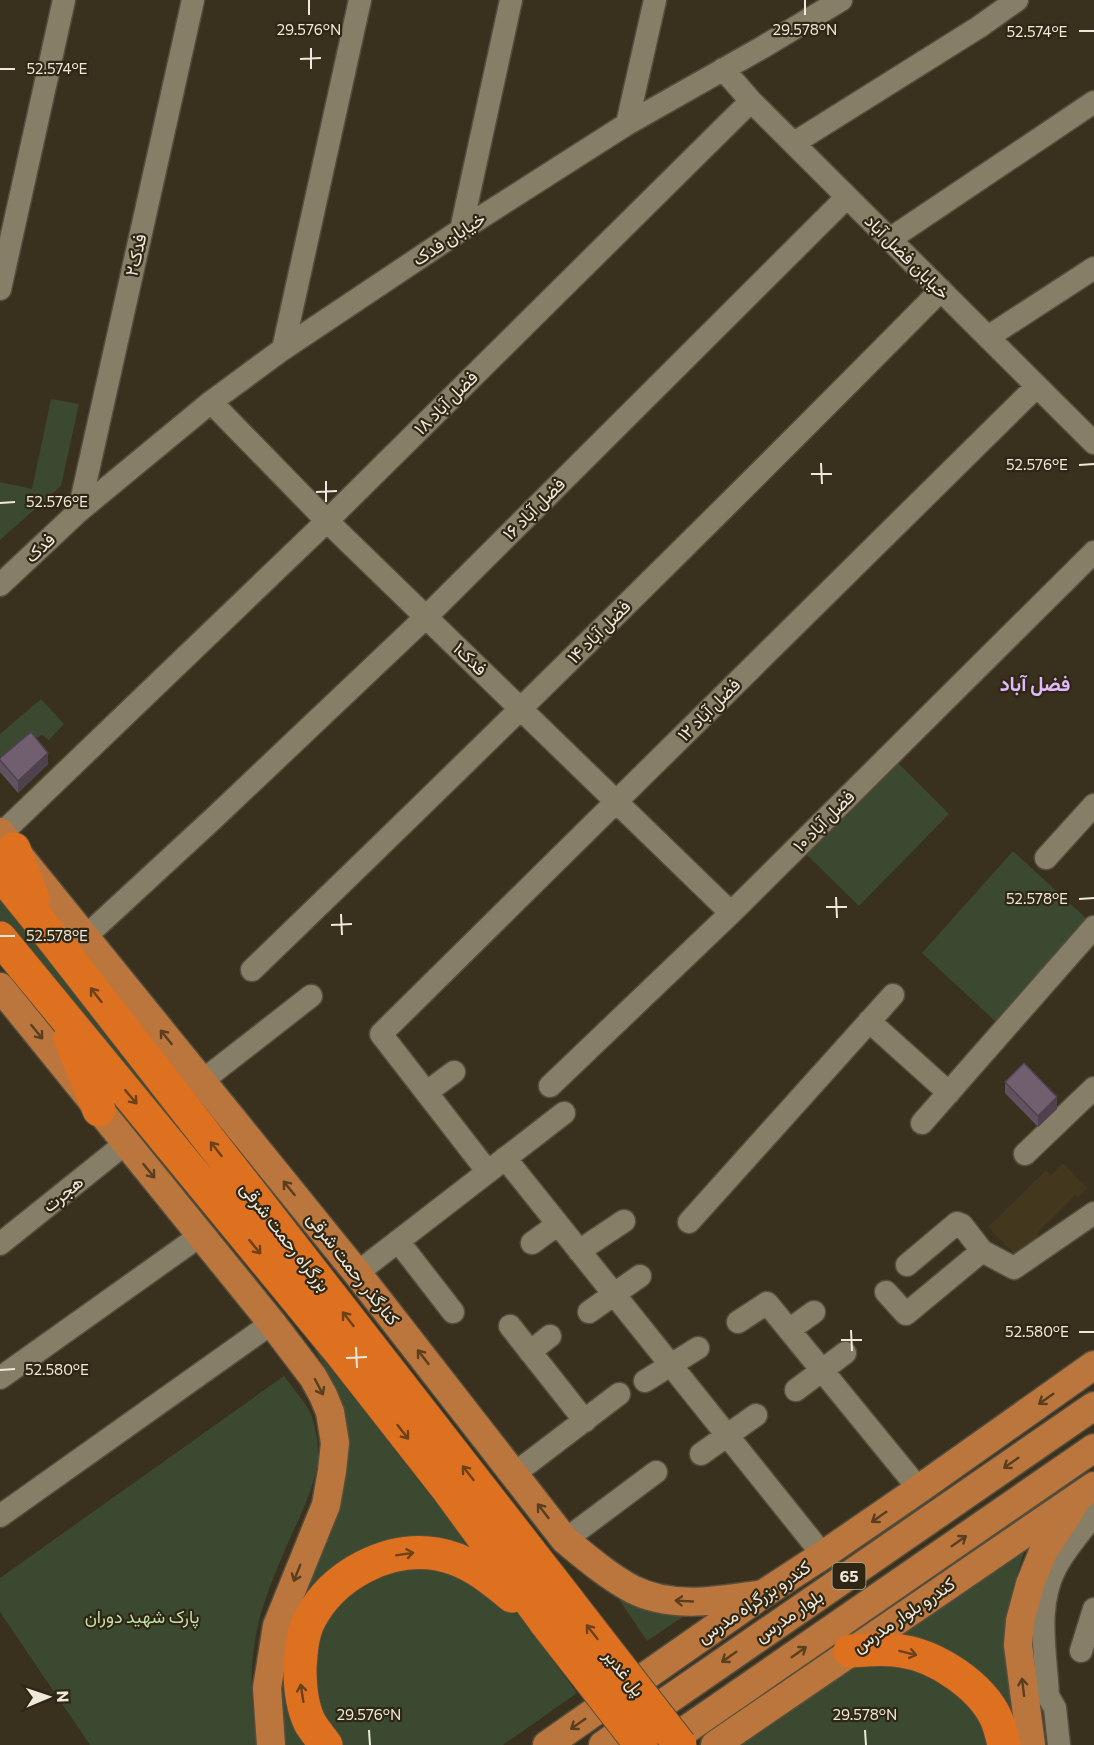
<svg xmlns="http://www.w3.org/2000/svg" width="1094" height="1745" font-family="Commissioner,Vazirmatn,sans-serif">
<rect width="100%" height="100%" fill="#39301d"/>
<path fill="#43381d" d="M 1063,1163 L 1087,1188 L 1078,1197 L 1075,1195 L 1037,1233 L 1040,1237 L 1030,1248 L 1026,1244 L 1015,1255 L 988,1227 L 1046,1170 L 1051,1175 Z"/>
<path fill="#3b4931" d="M 51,399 L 79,404 L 61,486 L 0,540 L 0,482 L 32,489 Z
M 41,699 L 64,724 L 49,740 L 42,735 L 2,758 L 0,756 L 0,734 Z
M 897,762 L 949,814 L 859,906 L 807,855 Z
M 1013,851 L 1089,921 L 996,1022 L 922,953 Z
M 0,900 L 419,1421 L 121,1072 L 0,919 Z
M 311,1343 L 483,1563 L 445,1546 L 312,1602 L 317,1745 L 286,1745 L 282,1718 L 280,1681 L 339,1410 L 326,1370 Z
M 284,1376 C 292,1387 308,1405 312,1417 C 317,1432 320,1452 317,1467 C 312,1492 301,1514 291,1536 C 280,1561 269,1587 261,1613 C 249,1655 249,1703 258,1745 L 90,1745 L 0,1612 L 0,1578 Z
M 1029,1536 L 1013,1587 L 1010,1623 L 1023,1745 L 1004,1718 L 880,1638 Z
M 430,1563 L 507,1603 L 520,1616 L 577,1693 L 503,1745 L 339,1745 L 313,1702 L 317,1632 L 366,1576 Z
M 606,1580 L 696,1608 L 647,1641 Z
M 890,1659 L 961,1689 L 993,1745 L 723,1745 L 833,1669 Z"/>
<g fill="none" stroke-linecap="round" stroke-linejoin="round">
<defs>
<path id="minor" d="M 723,69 L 751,101 L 1094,443
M 627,124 L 655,0
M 794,143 L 979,27 L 1017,0
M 461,230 L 511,0
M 890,239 L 1094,102
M 0,289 L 64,0
M 988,337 L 1094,268
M 283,349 L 360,0
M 211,402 L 327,521 L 731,913
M 79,511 L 193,0
M 0,585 L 79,511 L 211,402 L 283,349 L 461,230 L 627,124 L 763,47 L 841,0
M 1,834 L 327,521 L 751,101
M 1046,858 L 1094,805
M 85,937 L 215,817 L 426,617 L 847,197
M 252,970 C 484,746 714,520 941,290
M 869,1021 L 949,1093
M 202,1081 L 311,996
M 550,1086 L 731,913 L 1094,552
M 427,1092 L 454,1072
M 922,1123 L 1094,927
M 1025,1154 L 1094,1088
M 505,1158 L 823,1555
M 488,1172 L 381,1034 L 1037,386
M 689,1222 L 893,995
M 398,1241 L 453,1312
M 532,1243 L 558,1224
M 0,1244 L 126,1143
M 579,1251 L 624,1221
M 907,1265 L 957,1223 L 962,1225 L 982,1251 L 1014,1268 L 1094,1213
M 357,1273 L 564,1113
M 886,1292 L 906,1314 L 982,1251
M 589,1312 L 640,1276
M 738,1322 L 767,1303 L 919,1489
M 510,1326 L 585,1421
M 789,1330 L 814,1312
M 530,1352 L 550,1336
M 0,1378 L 201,1235
M 645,1381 L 698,1348
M 796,1390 L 845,1353
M 701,1454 L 756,1415
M 514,1474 L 619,1394
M 0,1516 L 272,1323
M 565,1540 L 656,1472
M 1081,1651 L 1094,1609
M 1059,1745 L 1055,1708 L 1048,1696 C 1046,1654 1035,1606 1056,1567 C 1066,1548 1081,1532 1094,1514"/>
<path id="major" d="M 0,832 L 357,1273 L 565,1540 C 587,1558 608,1576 632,1589 C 673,1610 721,1600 763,1594
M 0,987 L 272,1323 L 313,1377 L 323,1395 L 330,1412 L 335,1443 L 332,1471 L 326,1505 L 277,1626 L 267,1688 L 271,1745
M 547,1745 L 763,1594 L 823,1555 L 919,1489 L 1094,1365
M 603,1745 L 1094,1406
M 664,1745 L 1094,1448
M 715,1745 L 1094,1486
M 1031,1745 L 1018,1645 L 1020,1621 L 1030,1584 L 1043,1552 L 1073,1506"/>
<path id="highway" d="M 14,849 L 33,899
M 0,873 L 43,926 L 569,1602
M 0,938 L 341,1353 L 446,1487 L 546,1623
M 70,1038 L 99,1110
M 850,1651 C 867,1650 884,1648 901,1651 C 937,1656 981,1686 996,1718 C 1000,1727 1002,1736 1004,1745
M 326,1745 C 321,1738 314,1730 310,1723 C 302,1707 300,1686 300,1669 C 301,1652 302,1634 310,1619 C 333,1575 387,1546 437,1554 C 467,1559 489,1577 512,1596"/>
</defs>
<use href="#minor" stroke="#564e3d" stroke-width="25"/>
<use href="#major" stroke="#564e3d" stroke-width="31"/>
<use href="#highway" stroke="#564e3d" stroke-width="35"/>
<use href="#minor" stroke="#877e68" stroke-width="22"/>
<use href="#major" stroke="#bb763d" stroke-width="28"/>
<use href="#highway" stroke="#de7120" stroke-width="33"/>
<defs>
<path id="highway-bridge" d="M 569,1602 L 680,1745
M 546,1623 L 641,1745"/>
</defs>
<use href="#highway-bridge" stroke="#564e3d" stroke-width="35" stroke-linecap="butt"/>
<use href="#highway-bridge" stroke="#de7120" stroke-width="33"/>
</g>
<path fill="#615260" d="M 0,758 L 48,764 L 18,793 L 0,772 Z
M 1005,1082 L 1057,1109 L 1038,1127 L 1005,1093 Z"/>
<path fill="#4f424e" d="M 48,753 L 48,764 L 18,793 L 18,781 Z
M 1057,1097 L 1057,1109 L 1038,1127 L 1038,1116 Z"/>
<path fill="#715f70" stroke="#4f424e" stroke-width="1.5" d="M 31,732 L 48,753 L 18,781 L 0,760 L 0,758 Z
M 1024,1063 L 1057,1097 L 1038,1116 L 1005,1082 Z"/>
<defs><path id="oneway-shaft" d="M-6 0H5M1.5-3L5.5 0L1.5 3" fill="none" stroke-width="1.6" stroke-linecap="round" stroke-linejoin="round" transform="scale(1.5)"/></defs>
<g stroke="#6c4018">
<use href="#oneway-shaft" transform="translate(96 995) rotate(-128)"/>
<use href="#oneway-shaft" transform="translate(131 1097) rotate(50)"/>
<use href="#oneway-shaft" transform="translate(216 1149) rotate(-128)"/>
<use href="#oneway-shaft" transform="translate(255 1247) rotate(51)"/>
<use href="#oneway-shaft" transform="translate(348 1319) rotate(-128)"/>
<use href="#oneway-shaft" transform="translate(403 1432) rotate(52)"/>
<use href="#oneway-shaft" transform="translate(468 1473) rotate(-128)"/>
<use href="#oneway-shaft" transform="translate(405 1554) rotate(-9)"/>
<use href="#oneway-shaft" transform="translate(592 1632) rotate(-128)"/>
<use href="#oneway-shaft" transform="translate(908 1653) rotate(14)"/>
<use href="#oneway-shaft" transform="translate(302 1693) rotate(-99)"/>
</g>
<g stroke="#593e20">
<use href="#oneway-shaft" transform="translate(37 1032) rotate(51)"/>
<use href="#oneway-shaft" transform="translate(166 1037) rotate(-129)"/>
<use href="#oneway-shaft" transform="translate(149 1171) rotate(51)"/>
<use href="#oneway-shaft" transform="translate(289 1188) rotate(-129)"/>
<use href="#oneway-shaft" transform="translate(423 1357) rotate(-128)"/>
<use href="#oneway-shaft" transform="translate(319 1387) rotate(62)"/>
<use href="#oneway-shaft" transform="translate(1046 1399) rotate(145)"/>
<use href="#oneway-shaft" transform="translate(1011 1463) rotate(145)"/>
<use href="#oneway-shaft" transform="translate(543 1511) rotate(-128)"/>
<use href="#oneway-shaft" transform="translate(879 1517) rotate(145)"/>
<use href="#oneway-shaft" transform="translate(959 1541) rotate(-35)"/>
<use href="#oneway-shaft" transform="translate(297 1573) rotate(112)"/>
<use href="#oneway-shaft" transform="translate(684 1601) rotate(-177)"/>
<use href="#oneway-shaft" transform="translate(799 1652) rotate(-35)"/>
<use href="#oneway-shaft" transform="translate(729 1657) rotate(145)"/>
<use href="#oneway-shaft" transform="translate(1023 1687) rotate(-97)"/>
<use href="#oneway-shaft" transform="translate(578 1724) rotate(145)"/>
</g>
<path fill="none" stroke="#efe9dd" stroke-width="2" d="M 309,0 L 309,15M 805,0 L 805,15M 1079,31 L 1094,31M 311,48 L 311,69M 300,59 L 321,58M 0,69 L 15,69M 821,463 L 822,484M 1079,465 L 1094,464M 811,474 L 832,474M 326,481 L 326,502M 316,492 L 337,491M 0,503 L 15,502M 836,897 L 837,918M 1079,899 L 1094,898M 826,907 L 847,907M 341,914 L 342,935M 331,925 L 352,924M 0,936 L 15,936M 851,1330 L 852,1351M 1079,1332 L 1094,1332M 841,1340 L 862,1340M 356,1347 L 357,1368M 346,1358 L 367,1357M 0,1370 L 15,1369M 369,1730 L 370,1745M 865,1730 L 866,1745"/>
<g text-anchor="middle" stroke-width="4.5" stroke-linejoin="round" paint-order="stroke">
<rect fill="#2f2613" stroke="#b5aea0" stroke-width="1.5" x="832.5" y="1563" width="33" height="26" rx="4.5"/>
<g font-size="16" font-weight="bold" fill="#efe9dd">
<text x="849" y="1582">65</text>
</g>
<g font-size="18" fill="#efe9dd" stroke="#2f2613">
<text transform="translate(449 239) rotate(-33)" y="6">خیابان فدک</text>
<text transform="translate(136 255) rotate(-77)" y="6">فدک۲</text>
<text transform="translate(907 257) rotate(45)" y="6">خیابان فضل آباد</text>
<text transform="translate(446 403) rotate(-45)" y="6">فضل آباد ۱۸</text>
<text transform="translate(534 509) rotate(-45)" y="6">فضل آباد ۱۶</text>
<text transform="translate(40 548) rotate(-43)" y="6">فدک</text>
<text transform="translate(599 632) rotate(-45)" y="6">فضل آباد ۱۴</text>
<text transform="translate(470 659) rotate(44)" y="6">فدک۱</text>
<text transform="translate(709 710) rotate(-45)" y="6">فضل آباد ۱۲</text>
<text transform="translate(824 821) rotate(-45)" y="6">فضل آباد ۱۰</text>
<text transform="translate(63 1194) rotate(-39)" y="6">هجرت</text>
<text transform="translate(285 1237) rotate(52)" y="6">بزرگراه رحمت شرقی</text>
<text transform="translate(353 1269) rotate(52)" y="6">کنارگذر رحمت شرقی</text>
<text transform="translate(754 1602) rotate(-34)" y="6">کندرو بزرگراه مدرس</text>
<text transform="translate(904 1615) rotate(-34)" y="6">کندرو بلوار مدرس</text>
<text transform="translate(789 1616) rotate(-34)" y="6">بلوار مدرس</text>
<text transform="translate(624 1673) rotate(52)" y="6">پل غدیر</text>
</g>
<g font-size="18" fill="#bfdfa9" stroke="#2f2613">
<text x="142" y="1623">پارک شهید دوران</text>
</g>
<g font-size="20" font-weight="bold" fill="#dfb9fd" stroke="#2f2613">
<text x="1035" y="691">فضل آباد</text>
</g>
</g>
<g font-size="15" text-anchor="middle" fill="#efe9dd" stroke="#2f2613" stroke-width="4.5" stroke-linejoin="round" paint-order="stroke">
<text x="309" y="35">29.576°N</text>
<text x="805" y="35">29.578°N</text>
<text x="1037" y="37">52.574°E</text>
<text x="57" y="74">52.574°E</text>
<text x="1037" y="470">52.576°E</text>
<text x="57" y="507">52.576°E</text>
<text x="1037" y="904">52.578°E</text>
<text x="57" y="941">52.578°E</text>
<text x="1037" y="1337">52.580°E</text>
<text x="57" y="1375">52.580°E</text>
<text x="369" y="1720">29.576°N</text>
<text x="865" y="1720">29.578°N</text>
</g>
<g transform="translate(48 1697) rotate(88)" stroke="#2f2613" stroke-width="4.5" paint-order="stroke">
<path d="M0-4.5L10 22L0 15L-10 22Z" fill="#efe9dd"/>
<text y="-9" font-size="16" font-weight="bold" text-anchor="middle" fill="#efe9dd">N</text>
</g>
</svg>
